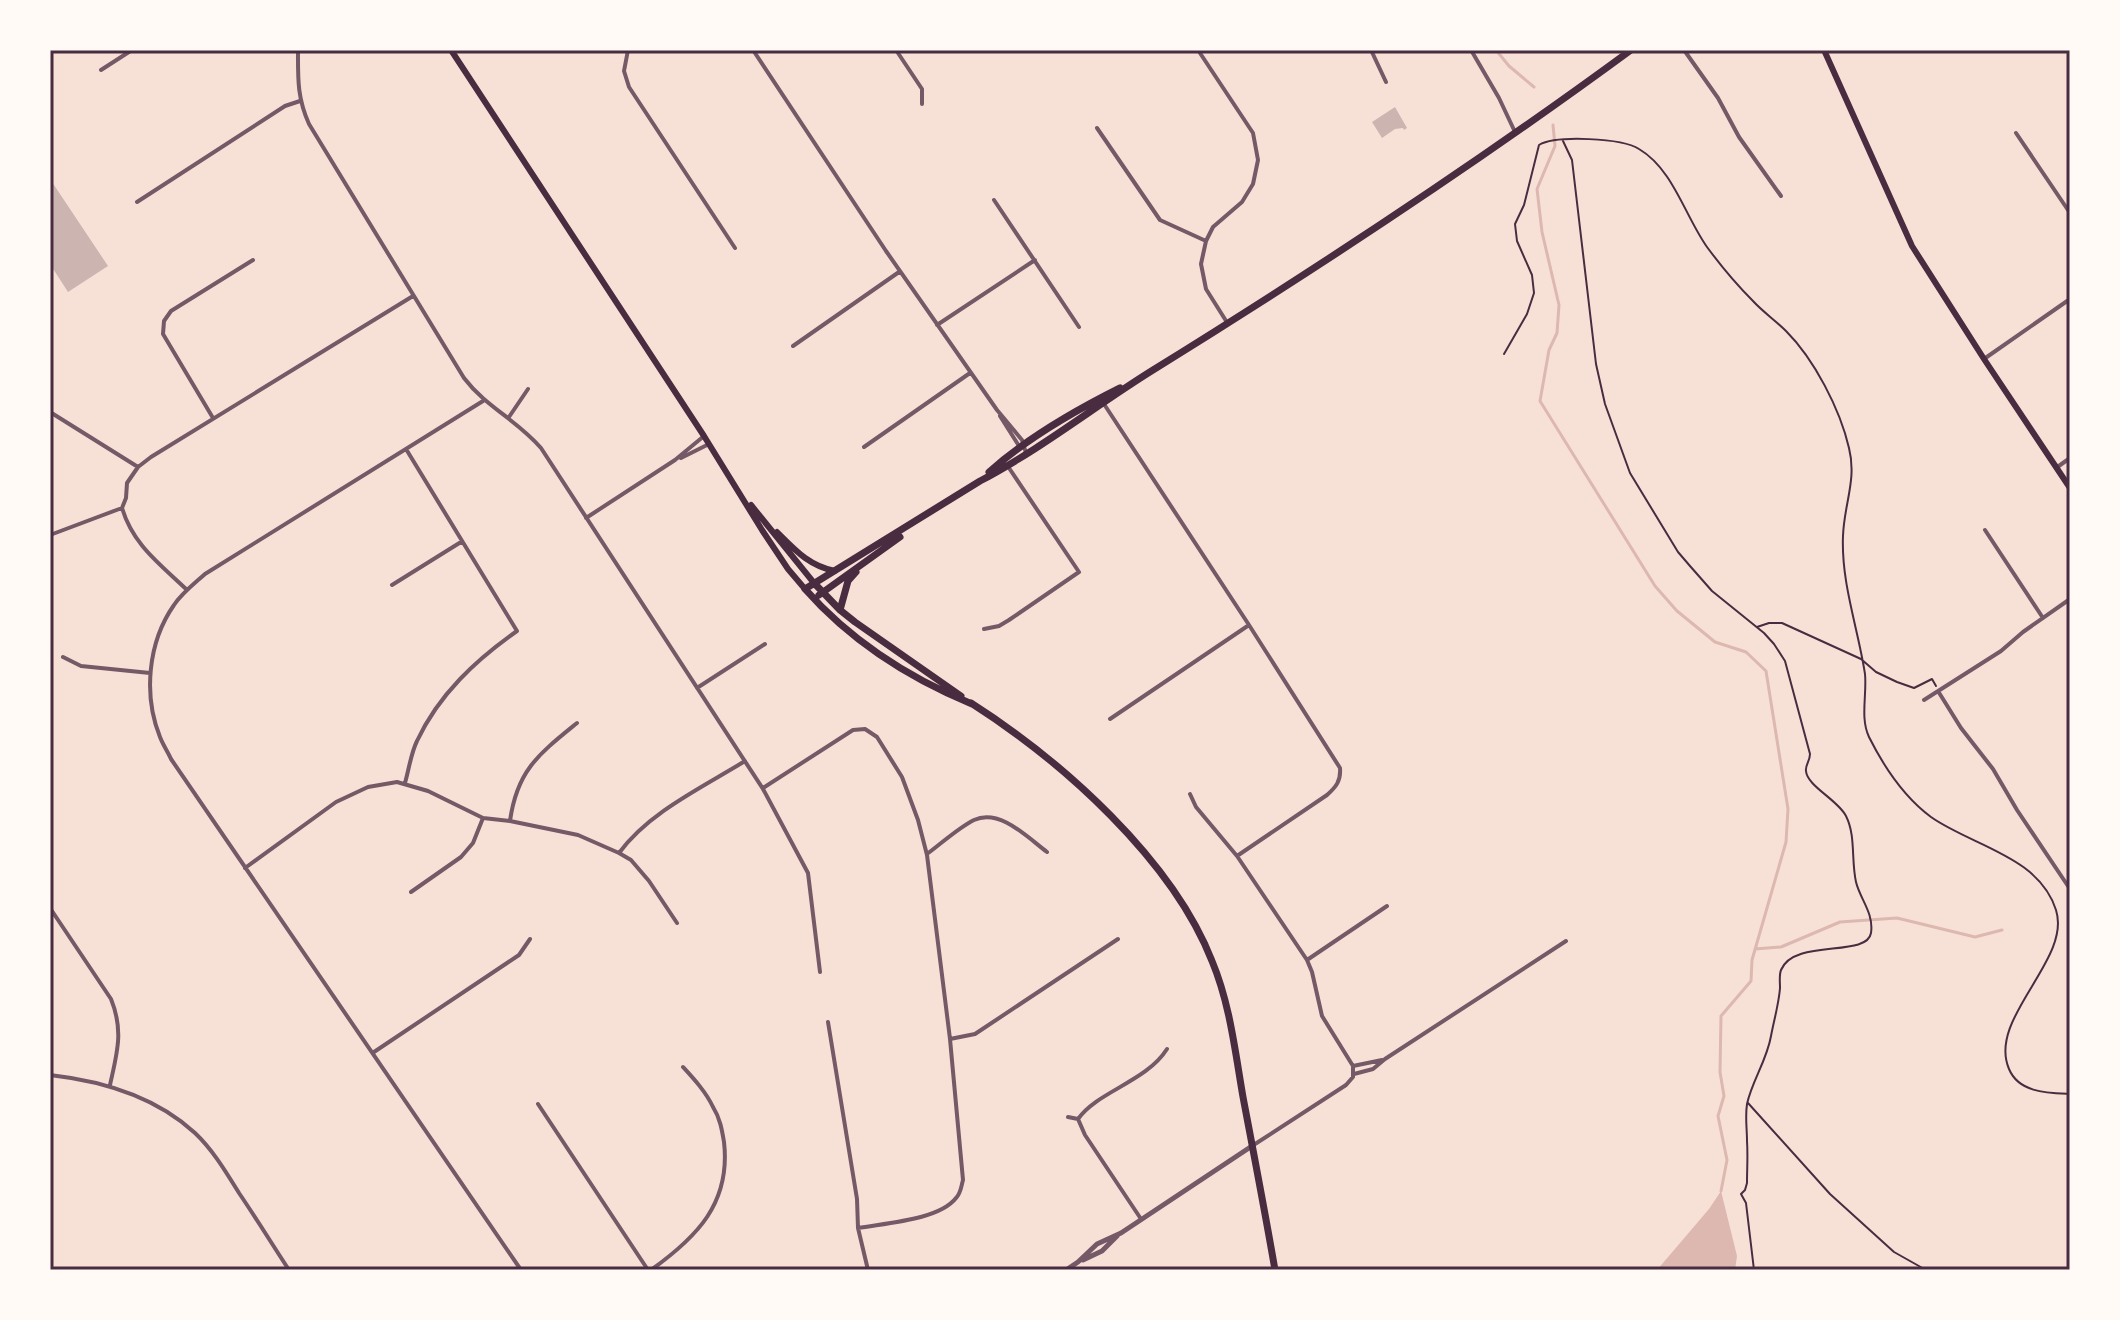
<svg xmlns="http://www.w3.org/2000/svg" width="2120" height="1320" font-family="'Fira Sans Condensed',sans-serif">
<rect width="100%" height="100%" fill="#f7e1d7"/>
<path fill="#dcb8b0" d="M 1721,1191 L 1737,1256 L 1735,1270 L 1657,1270 L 1709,1209 Z"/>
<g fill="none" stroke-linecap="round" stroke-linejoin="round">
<path stroke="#dcb8b0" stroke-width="3" d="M 1496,50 L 1509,66 L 1534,87
M 1553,125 L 1555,146 L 1537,189 L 1542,232 L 1559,305 L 1557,333 L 1549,350 L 1540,401 L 1655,586 L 1677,611 L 1715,642 L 1746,652 L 1766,671 L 1788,809 L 1786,842 L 1752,960 L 1751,981 L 1721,1016 L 1720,1072 L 1724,1096 L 1718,1116 L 1727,1160 L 1721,1191
M 1755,949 L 1781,947 L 1840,922 L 1897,918 L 1975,937 L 2002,930"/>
</g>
<path fill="#ccb4b1" d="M 1395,107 L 1407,128 L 1404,130 L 1403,128 L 1395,129 L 1382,138 L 1372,122 Z
M 50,179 L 108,266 L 68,292 L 50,264 Z"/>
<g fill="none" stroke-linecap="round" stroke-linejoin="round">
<path stroke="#4a2c40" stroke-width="2" d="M 1563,141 L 1572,160 L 1596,364 L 1605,404 L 1630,473 L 1678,552 L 1690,566 L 1712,591 L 1764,633 L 1774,644 L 1785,661 L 1810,754 C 1810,761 1805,765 1806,771 C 1807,786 1838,800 1846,816 C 1856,836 1851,860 1856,882 C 1860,899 1874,913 1871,933 C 1867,958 1794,938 1781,970 C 1779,975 1780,982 1780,988 C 1779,1003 1774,1020 1771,1036 C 1767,1060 1752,1081 1747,1104 C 1745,1117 1747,1128 1747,1141 C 1748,1155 1747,1169 1747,1183 L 1745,1190 L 1741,1194 L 1746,1203 L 1754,1270
M 1504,354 L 1527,314 L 1534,293 L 1532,275 L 1517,241 L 1515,224 L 1524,205 L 1539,145 C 1556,135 1622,138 1639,149 C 1673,169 1685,216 1707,247 C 1721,266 1737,285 1753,301 C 1763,312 1775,320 1786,331 C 1814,359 1840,409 1849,448 C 1857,480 1844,504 1843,536 C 1841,583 1858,628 1865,674 C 1867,695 1860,718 1869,737 C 1884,767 1904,797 1931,817 C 1972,846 2039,856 2056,910 C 2072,960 1987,1018 2009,1069 C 2019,1093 2048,1093 2070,1094
M 1757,627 L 1769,623 L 1782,623 L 1861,659 L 1876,672 L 1897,682 L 1914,688 L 1932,679 L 1936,686
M 1748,1103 L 1830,1194 L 1894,1252 L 1926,1270"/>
<path stroke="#755966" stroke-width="4" d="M 298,50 C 298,78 297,97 309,124 L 464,378 C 486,407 517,420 541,448 L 763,789 L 808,873 L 820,972
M 628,50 L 624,71 L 629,87 L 735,248
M 753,50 L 886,251 L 997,410 L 1022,440 L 1026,453
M 896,50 L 922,89 L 922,104
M 1198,50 L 1253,133 L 1258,160 L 1253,184 L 1242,202 L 1213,227 L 1206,241 L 1201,264 L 1206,289 L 1228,324
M 1371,50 L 1386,82
M 1471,50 L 1499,98 L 1515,132
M 1684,50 L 1718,98 L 1739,137 L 1781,196
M 101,70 L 132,50
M 1097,128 L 1160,220 L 1206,241
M 2016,133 L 2070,213
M 994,200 L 1079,327
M 137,202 L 285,106 L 300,101
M 937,325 L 1035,260
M 793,346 L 899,272
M 1984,359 L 2070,299
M 483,401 L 205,574 C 194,584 182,593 174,605 C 148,642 143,695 160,737 C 163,745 168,752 171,759 L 521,1270
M 1102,401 L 1249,625 L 1340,768 C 1341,781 1336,787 1327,795 L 1237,856
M 50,412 L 138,467
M 1000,416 L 1019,446
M 509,417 L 528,389
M 213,418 L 163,334 L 164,321 L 171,311 L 253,260
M 864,447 L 970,373
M 681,458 L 709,444
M 2056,468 L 2070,458
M 586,518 L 675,460 L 704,436
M 1985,530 L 2043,618
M 50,535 L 122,508
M 392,585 L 461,542
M 187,590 C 160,564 133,545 122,508 L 126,498 L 127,483 L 138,467 L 151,457 L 413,296
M 984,629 L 999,626 L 1009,620 L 1079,572 L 1007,465
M 63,657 L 81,666 L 150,673
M 697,688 L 765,644
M 1938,691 L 1961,728 L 1993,769 L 2017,810 L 2070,889
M 1924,700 L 2001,651 L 2023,632 L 2070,599
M 1110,719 L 1249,625
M 405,783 C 409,769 411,753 417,741 C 439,694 476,660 517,631 L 406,449
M 763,788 L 853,730 L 865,729 L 877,737 L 902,777 L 918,820 L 927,855 L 950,1039 L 963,1180 C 961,1187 961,1193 956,1198 C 939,1220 885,1223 858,1228
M 1190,794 L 1196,807 L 1237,856 L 1307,960 L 1312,972 L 1322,1016 L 1353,1066
M 510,821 C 517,770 539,754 577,723
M 619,853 C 649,812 703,787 745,761
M 927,854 C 942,843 958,828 974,820 C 1000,808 1028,838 1047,852
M 245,868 L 336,802 L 368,787 L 397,782 L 428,791 L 483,818 L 510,821 L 578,835 L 619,853 L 631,860 L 649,881 L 677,923
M 411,892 L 461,857 L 473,843 L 483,818
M 50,908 L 111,999 C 124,1031 117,1053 110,1085
M 1307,960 L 1387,906
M 828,1022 L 857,1199 L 858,1228 L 868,1270
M 950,1039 L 975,1034 L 1118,939
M 374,1052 L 519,955 L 530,939
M 1353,1066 L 1382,1060
M 1354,1074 L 1373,1069 L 1385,1059 L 1566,941
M 50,1075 C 103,1081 155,1096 195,1133 C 213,1150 226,1172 239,1193 C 256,1218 272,1244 289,1270
M 538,1104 L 648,1270
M 1068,1117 L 1078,1119
M 1252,1146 L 1346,1085 L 1353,1077 L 1353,1066
M 1141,1219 L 1085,1135 L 1078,1119 C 1098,1091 1146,1082 1167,1049
M 651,1270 C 697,1237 731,1203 724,1142 C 722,1130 720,1118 713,1107 C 706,1092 694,1079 683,1067"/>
<path stroke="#755966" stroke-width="5" d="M 1083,1260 L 1102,1251 L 1117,1236
M 1066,1270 L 1078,1262 L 1097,1244 L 1121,1233 L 1252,1146"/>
<path stroke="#4a2c40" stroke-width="6" d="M 451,50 L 704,436 L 762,530 L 788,569 L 805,589
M 1824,50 L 1912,246 L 1984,359 L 2070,488
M 751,505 L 814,583
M 777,532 C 795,550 809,566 835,571"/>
<path stroke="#4a2c40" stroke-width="7" d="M 989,472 C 1027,438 1074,411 1120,388
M 814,583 L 840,610 L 855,622 L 961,696
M 819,595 L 900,537
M 840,610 L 848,581 L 856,572
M 971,703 C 1062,761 1172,859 1212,961 C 1230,1004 1235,1051 1243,1097 C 1254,1155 1265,1212 1275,1270
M 972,704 C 909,678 850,640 805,589 L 980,481 C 1041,449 1095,406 1153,370 C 1316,269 1476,164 1631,50"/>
</g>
<rect width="2120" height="1320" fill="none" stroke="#fffaf5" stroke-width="104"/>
<rect x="52" y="52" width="2016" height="1216" fill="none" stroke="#4a2c40" stroke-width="3"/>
</svg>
